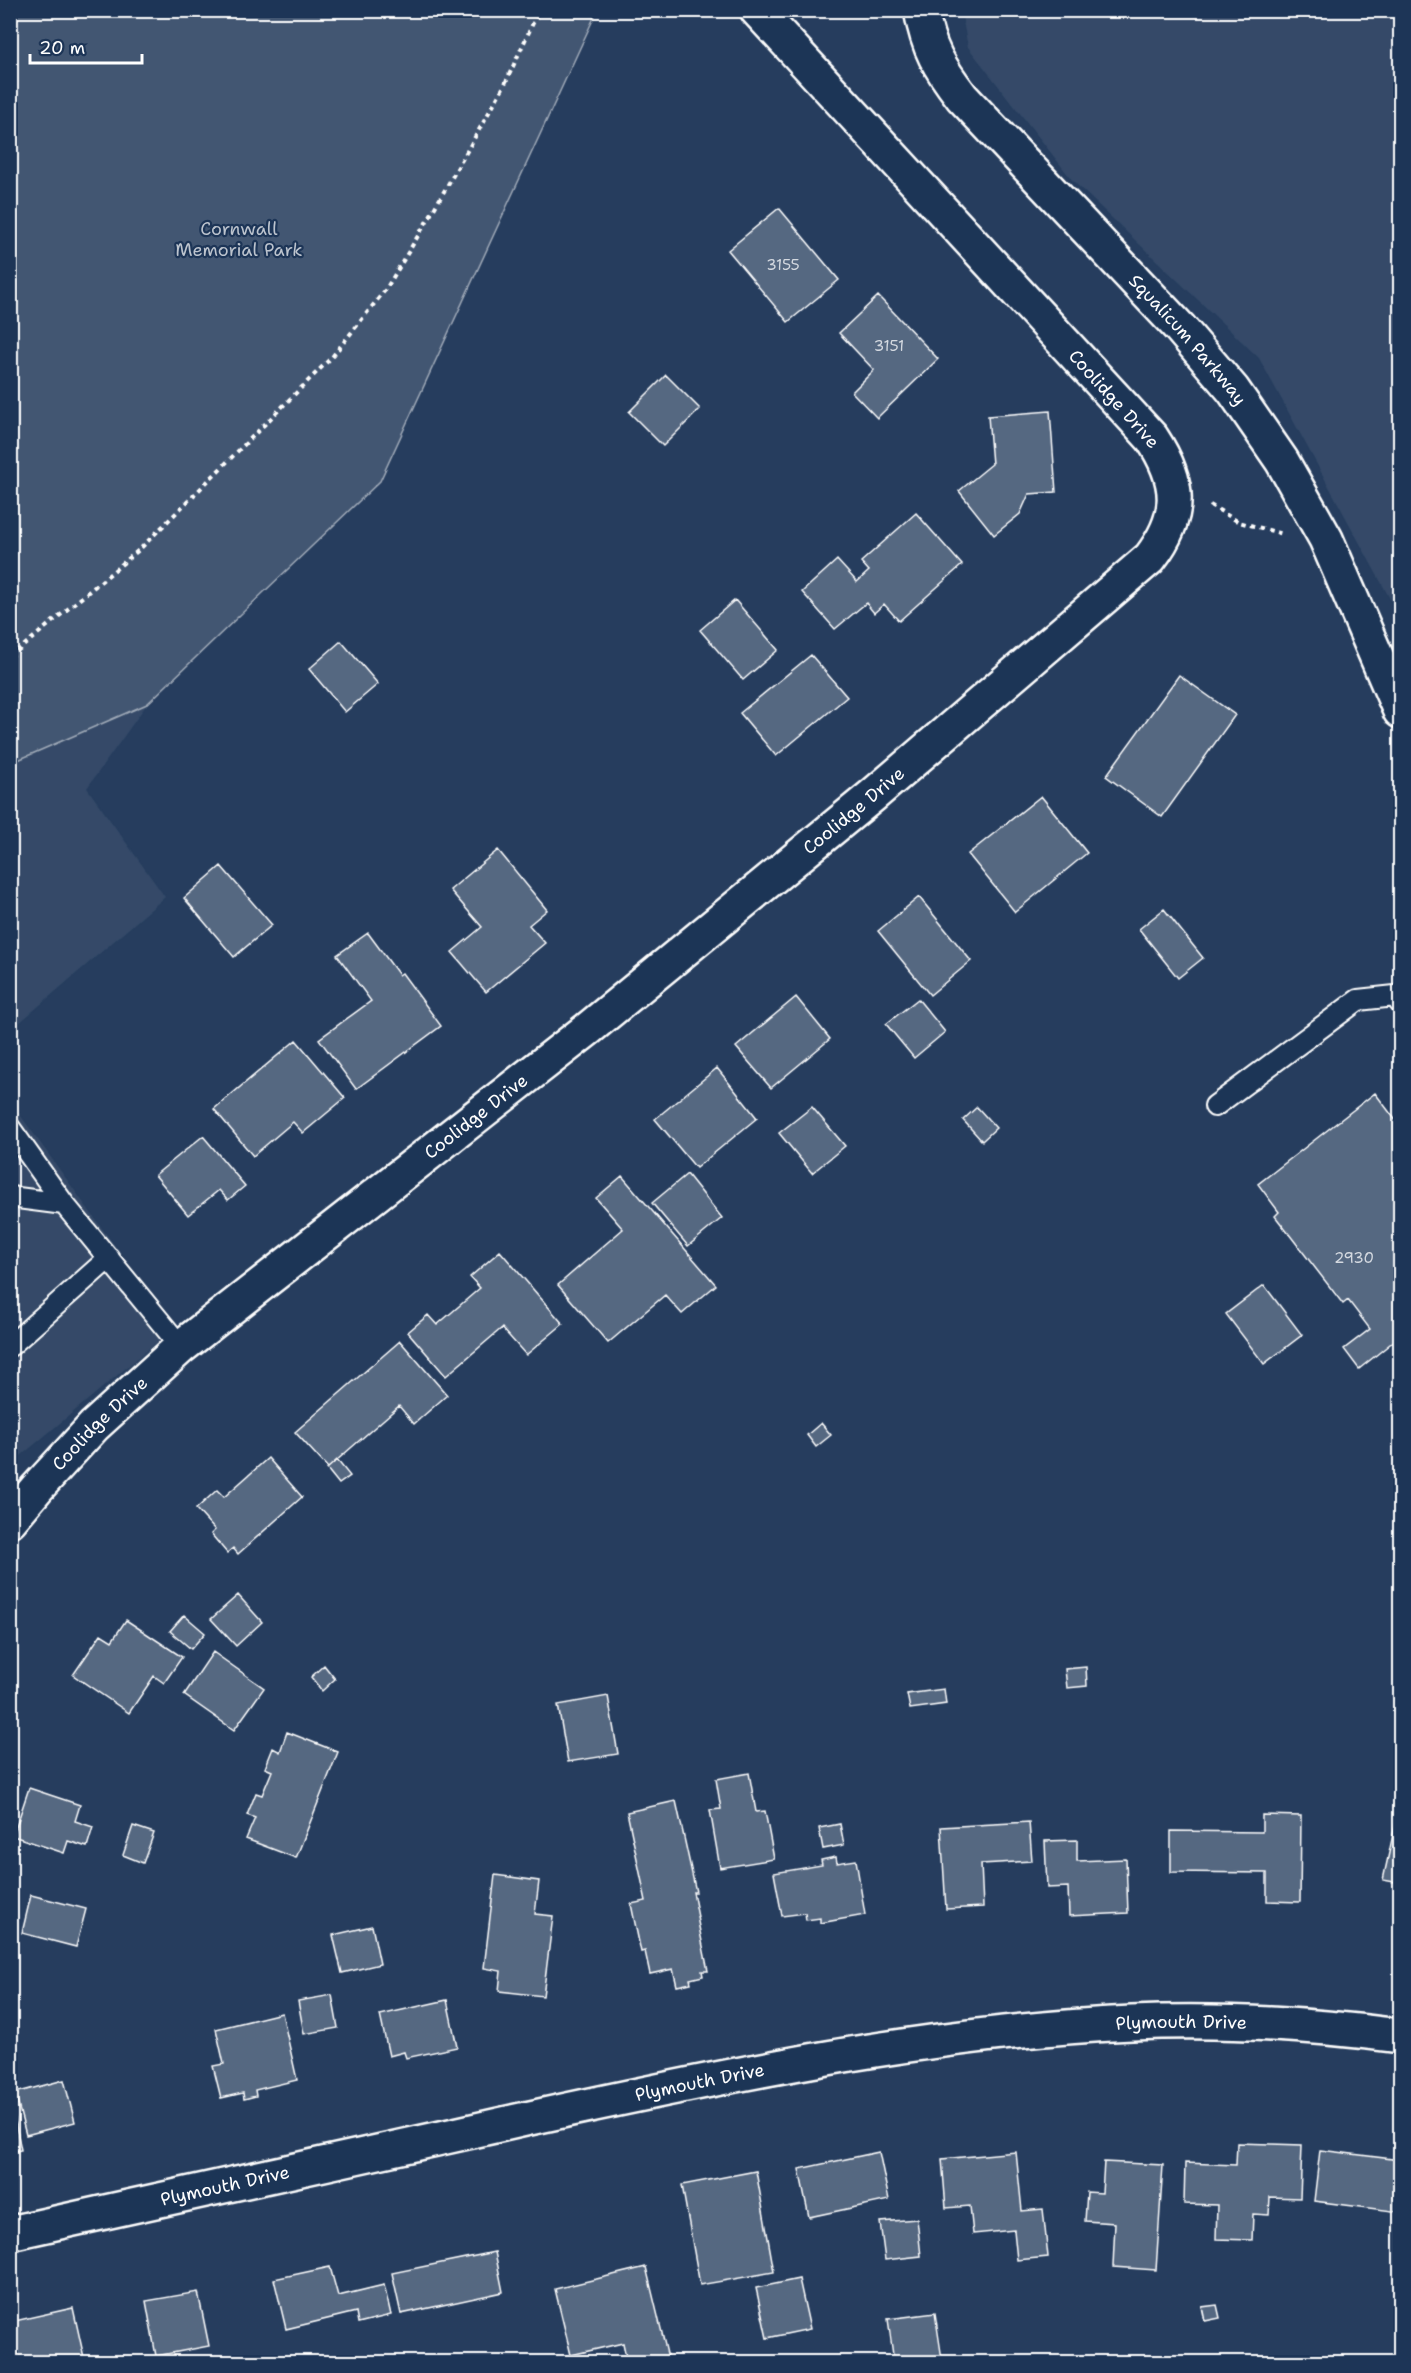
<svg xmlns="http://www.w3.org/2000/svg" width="1411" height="2373" font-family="'Shantell Sans',sans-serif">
<rect width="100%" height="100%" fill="#263d5e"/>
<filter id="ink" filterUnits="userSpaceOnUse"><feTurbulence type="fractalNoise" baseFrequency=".0167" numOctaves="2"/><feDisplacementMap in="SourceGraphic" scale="12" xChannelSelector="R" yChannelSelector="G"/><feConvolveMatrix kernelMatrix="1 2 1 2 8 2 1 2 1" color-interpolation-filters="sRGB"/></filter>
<g filter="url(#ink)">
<path fill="#344a68" d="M 961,11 L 1400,11 L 1400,617 L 1259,358 L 1073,181 L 968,47 Z
M 147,704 L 87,788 L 165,897 L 11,1030 L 11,763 Z
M 10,1101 L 174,1328 L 11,1464 L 10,1464 Z"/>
<path fill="#425672" stroke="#a0aab8" stroke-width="1.5" d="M 11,10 L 597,11 L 380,481 L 147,704 L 11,763 Z"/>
<path fill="#556781" stroke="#fff" stroke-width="1.5" d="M 779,208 L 839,280 L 788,322 L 728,250 Z
M 878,296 L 938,359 L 877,418 L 852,392 L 874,370 L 839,333 Z
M 666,375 L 700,409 L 663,446 L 629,412 Z
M 1050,411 L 1056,492 L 1029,494 L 1020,514 L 994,535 L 959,491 L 992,464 L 988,416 Z
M 916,513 L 962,565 L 899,621 L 884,604 L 874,613 L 866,603 L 835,629 L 802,592 L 837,560 L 857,582 L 869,571 L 861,562 Z
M 735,600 L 778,650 L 743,680 L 700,630 Z
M 341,641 L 378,684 L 345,712 L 309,669 Z
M 811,655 L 847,697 L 776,756 L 740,713 Z
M 1179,675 L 1235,715 L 1162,817 L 1106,776 Z
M 1041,796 L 1087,853 L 1015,912 L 968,854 Z
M 498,850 L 547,910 L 529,925 L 545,943 L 486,992 L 452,952 L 482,927 L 450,890 Z
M 221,866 L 272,925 L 234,957 L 184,898 Z
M 919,897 L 971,961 L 930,995 L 878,931 Z
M 1164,909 L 1203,958 L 1178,978 L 1139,929 Z
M 368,933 L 399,975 L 402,973 L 441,1026 L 356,1089 L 319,1039 L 371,1001 L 337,955 Z
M 796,997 L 830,1039 L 771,1088 L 736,1047 Z
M 918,999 L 945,1032 L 914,1058 L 886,1024 Z
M 296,1040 L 345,1098 L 303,1133 L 293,1122 L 253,1156 L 214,1109 Z
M 717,1068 L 757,1118 L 696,1168 L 655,1119 Z
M 1375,1093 L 1400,1126 L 1400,1336 L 1359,1369 L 1344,1349 L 1370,1329 L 1348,1300 L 1343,1304 L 1275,1216 L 1279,1212 L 1258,1184 Z
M 812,1107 L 845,1146 L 812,1173 L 779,1133 Z
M 977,1107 L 996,1128 L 982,1141 L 963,1120 Z
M 203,1136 L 245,1186 L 228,1200 L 219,1190 L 188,1215 L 155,1175 Z
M 687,1174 L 722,1218 L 688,1246 L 652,1203 Z
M 622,1176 L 716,1285 L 682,1314 L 665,1295 L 608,1343 L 558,1285 L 623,1229 L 596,1198 Z
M 500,1251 L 563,1324 L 526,1355 L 502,1328 L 446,1376 L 408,1332 L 428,1315 L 437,1325 L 480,1288 L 470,1277 Z
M 1264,1285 L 1302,1335 L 1264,1364 L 1226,1314 Z
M 400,1341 L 447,1395 L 414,1424 L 399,1406 L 328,1468 L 295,1432 Z
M 821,1423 L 831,1435 L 816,1447 L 807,1435 Z
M 268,1458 L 302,1497 L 238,1554 L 233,1548 L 227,1553 L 211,1534 L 215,1530 L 196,1509 L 217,1490 L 224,1497 Z
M 337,1460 L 350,1476 L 339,1484 L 327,1469 Z
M 238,1595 L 262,1622 L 236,1646 L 211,1619 Z
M 184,1615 L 205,1633 L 191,1649 L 170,1631 Z
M 126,1620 L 182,1657 L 164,1683 L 154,1676 L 129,1713 L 73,1675 L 101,1634 L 112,1641 Z
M 213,1652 L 264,1688 L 234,1730 L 184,1695 Z
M 324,1665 L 335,1679 L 322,1691 L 311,1677 Z
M 1086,1667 L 1087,1686 L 1067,1688 L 1065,1669 Z
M 944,1689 L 946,1704 L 910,1709 L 907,1694 Z
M 608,1696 L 618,1754 L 568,1762 L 558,1705 Z
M 287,1732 L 338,1752 L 296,1858 L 246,1839 L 255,1818 L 247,1815 L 256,1793 L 262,1795 L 272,1771 L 265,1768 L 273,1748 L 280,1752 Z
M 749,1773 L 756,1812 L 765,1811 L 774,1859 L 720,1868 L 710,1810 L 721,1809 L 716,1779 Z
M 29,1788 L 80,1805 L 75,1821 L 93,1827 L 87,1847 L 68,1841 L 64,1853 L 13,1836 Z
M 676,1801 L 696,1892 L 693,1892 L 698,1917 L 697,1917 L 708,1971 L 702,1971 L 703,1976 L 690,1979 L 691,1983 L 677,1986 L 673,1969 L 650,1974 L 645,1951 L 641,1952 L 631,1904 L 646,1901 L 627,1812 Z
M 1400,1803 L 1400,1883 L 1383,1880 Z
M 1262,1815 L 1301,1816 L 1300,1902 L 1267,1901 L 1267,1873 L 1171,1872 L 1171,1831 L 1262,1832 Z
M 1029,1822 L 1032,1861 L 981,1864 L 983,1907 L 946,1909 L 941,1827 Z
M 840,1824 L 844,1845 L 823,1849 L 819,1828 Z
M 133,1826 L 154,1833 L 143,1863 L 123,1855 Z
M 1077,1840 L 1077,1861 L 1126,1859 L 1128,1913 L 1069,1916 L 1068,1887 L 1047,1888 L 1045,1841 Z
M 836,1857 L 837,1863 L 856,1860 L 865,1915 L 820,1923 L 820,1918 L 806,1920 L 805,1913 L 782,1916 L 774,1873 L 822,1865 L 821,1860 Z
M 495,1875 L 539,1881 L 535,1914 L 553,1916 L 543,1996 L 499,1991 L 501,1971 L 484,1968 Z
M 31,1895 L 86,1909 L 76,1947 L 22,1933 Z
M 372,1926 L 380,1964 L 342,1973 L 333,1935 Z
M 332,1995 L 338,2028 L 304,2034 L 298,2001 Z
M 447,2000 L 457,2047 L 406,2058 L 404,2052 L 389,2056 L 380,2015 Z
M 282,2013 L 297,2080 L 255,2090 L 256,2096 L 244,2099 L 243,2093 L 221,2098 L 213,2066 L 224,2064 L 216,2029 Z
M 64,2080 L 75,2122 L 26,2135 L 15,2093 Z
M 11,2100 L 21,2150 L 10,2152 L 10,2100 Z
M 1237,2143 L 1302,2145 L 1300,2198 L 1270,2197 L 1269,2215 L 1253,2214 L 1252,2240 L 1216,2239 L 1217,2205 L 1184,2204 L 1185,2163 L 1236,2165 Z
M 1320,2150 L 1400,2160 L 1400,2212 L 1314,2201 Z
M 879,2152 L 889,2200 L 809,2217 L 799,2169 Z
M 1016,2152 L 1022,2211 L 1043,2209 L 1048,2257 L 1017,2260 L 1014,2230 L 973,2234 L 970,2206 L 946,2208 L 942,2159 Z
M 1104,2162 L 1163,2165 L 1156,2270 L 1113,2267 L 1115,2223 L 1085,2221 L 1087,2192 L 1102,2193 Z
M 756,2171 L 774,2272 L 700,2285 L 682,2185 Z
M 917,2219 L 921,2256 L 885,2260 L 880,2222 Z
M 495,2252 L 503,2292 L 401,2314 L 392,2273 Z
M 330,2267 L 338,2296 L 384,2285 L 391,2315 L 358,2323 L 356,2312 L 286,2329 L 274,2279 Z
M 646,2267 L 669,2362 L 627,2362 L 623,2343 L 571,2355 L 555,2289 Z
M 799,2279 L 810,2329 L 767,2338 L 756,2288 Z
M 198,2292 L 209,2346 L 156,2356 L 146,2301 Z
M 1217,2305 L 1220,2318 L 1205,2321 L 1202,2307 Z
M 73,2308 L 85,2362 L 10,2362 L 10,2322 Z
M 935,2313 L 942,2359 L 917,2362 L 894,2362 L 888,2319 Z"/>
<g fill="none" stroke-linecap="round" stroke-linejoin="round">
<defs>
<path id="lane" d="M 1215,1106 L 1358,1000 L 1395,996 L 1400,1003
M 10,1128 L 64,1204 L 181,1347
M 10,1197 L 64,1204
M 10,1346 L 109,1258"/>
<g id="street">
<path id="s1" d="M 10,1520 L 37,1488 L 94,1426 L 181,1347 L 588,1029 L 872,796 L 1150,558 C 1183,515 1181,482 1152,438 L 757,10"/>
<path id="s2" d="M 10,2233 C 184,2195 357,2157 530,2118 C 728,2075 928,2032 1132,2023 C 1219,2019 1314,2025 1400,2036"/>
</g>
<g id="secondary">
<path id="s3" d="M 921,10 C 928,49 939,67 962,97 L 1180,328 L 1233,390 L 1282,461 L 1326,539 L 1400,711"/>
</g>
</defs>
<use href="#lane" stroke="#fff" stroke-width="24"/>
<use href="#street" stroke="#fff" stroke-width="38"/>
<use href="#secondary" stroke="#fff" stroke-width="38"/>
<path stroke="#fff" stroke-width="4" stroke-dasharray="4.5 4.5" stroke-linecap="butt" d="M 1210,505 L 1239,522 L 1283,534
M 10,657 L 140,549 L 332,357 L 386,289 L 430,216 L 504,86 L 539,10"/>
<use href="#lane" stroke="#1d3557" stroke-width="20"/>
<use href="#street" stroke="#1d3557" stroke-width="33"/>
<use href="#secondary" stroke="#1d3557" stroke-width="33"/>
</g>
</g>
<g text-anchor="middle" stroke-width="4.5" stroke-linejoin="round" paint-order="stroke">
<g font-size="15" fill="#d4d9e0">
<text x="783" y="270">3155</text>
<text x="889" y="351">3151</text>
<text x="1354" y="1263">2930</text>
</g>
<g font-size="18" fill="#bdc4ce" stroke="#1d3557">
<text x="239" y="235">Cornwall<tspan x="239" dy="21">Memorial Park</tspan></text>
</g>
<g font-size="18" fill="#fff" stroke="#1d3557">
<text dy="6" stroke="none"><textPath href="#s3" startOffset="429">Squalicum Parkway</textPath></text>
<text transform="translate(1114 399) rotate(48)" y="6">Coolidge Drive</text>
<text dy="6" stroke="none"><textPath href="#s1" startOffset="1104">Coolidge Drive</textPath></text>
<text dy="6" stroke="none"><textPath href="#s1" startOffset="618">Coolidge Drive</textPath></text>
<text dy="6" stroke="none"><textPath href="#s1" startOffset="132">Coolidge Drive</textPath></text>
<text dy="6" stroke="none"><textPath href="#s2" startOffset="1192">Plymouth Drive</textPath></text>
<text dy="6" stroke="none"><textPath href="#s2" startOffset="706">Plymouth Drive</textPath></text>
<text dy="6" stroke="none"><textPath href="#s2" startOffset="220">Plymouth Drive</textPath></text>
</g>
</g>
<rect width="1411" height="2373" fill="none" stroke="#1d3557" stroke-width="36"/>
<rect x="18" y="18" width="1375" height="2337" fill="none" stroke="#fff" stroke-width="2" filter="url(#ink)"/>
<path d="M30 54v9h112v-9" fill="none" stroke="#ffffff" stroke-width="3"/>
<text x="39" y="54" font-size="18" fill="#ffffff" stroke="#1d3557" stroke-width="4.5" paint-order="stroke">20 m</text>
</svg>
